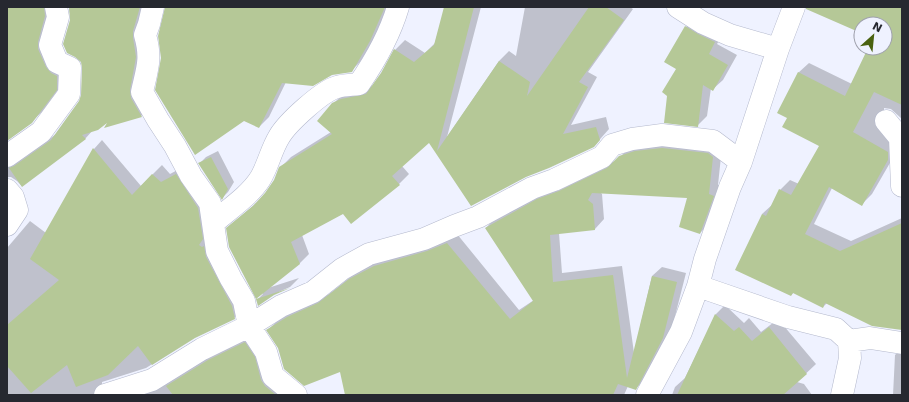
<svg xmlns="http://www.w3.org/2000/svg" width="909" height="402" font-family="'DejaVu Sans',sans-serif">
<rect width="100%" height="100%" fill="#eff2ff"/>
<path fill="#0003" d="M 7,7 L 55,7 L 66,79 L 42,112 L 31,122 L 7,139 Z
M 69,7 L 147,7 L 151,106 L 141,116 L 110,119 L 93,130 L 85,139 L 22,186 L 17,181 L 11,177 L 7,177 L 7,153 L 25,157 L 56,134 L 80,101 L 82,95 L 84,68 L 71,20 Z
M 166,7 L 331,7 L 286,82 L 269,117 L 259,127 L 162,58 Z
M 365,7 L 389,7 L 379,32 L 360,62 L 351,71 Z
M 445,7 L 481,7 L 447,137 L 499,61 L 509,51 L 516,56 L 525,7 L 630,7 L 633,9 L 588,72 L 597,77 L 571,125 L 606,117 L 609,129 L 594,146 L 526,176 L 471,205 L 429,141 L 402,166 L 409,174 L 399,184 L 302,235 L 309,254 L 299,264 L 268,288 L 299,278 L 290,287 L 274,294 L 257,300 L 263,294 L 227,228 L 262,198 L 275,181 L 280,168 L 291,157 L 331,132 L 333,104 L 343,94 L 352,89 L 373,86 L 382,73 L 395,50 L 405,40 L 425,53 L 435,43 Z
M 850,7 L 902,7 L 902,119 L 891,109 L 884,108 L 884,113 L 898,149 L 872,194 L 862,204 L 832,188 L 814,224 L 851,241 L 902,218 L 902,329 L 827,303 L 823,307 L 794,292 L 791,295 L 762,214 L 773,204 L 780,190 L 790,180 L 799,184 L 820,146 L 788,117 L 798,73 L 809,63 L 852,84 L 869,48 L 885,48 L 885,24 L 861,24 L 861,32 Z
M 695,17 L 724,32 L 717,44 L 737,55 L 723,80 L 713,89 L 711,88 L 707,116 L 697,126 L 678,69 L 686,27 Z
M 102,140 L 141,186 L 162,165 L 170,174 L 185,166 L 243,309 L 234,318 L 195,337 L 146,368 L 102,382 L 102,389 L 105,395 L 7,395 L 7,248 L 30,221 L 46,233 L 94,149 Z
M 645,142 L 722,147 L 718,185 L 722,186 L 709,224 L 700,233 L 689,197 L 600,192 L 602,194 L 604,219 L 595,229 L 559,233 L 562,273 L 622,266 L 634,353 L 652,276 L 662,267 L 686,273 L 672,328 L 645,380 L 635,389 L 628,386 L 624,395 L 346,395 L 341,371 L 279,348 L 268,330 L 277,321 L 297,308 L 329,294 L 359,270 L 384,257 L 457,234 L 519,310 L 534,300 L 486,228 L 495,218 L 547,190 L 570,182 L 617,160 L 630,147 Z
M 218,151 L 234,182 L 228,192 L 222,198 L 200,163 L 206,157 Z
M 725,305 L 744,323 L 749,318 L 761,332 L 778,319 L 816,364 L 797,382 L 804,384 L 812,395 L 672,395 L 675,387 L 685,378 L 716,314 Z
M 254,334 L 284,395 L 129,395 L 218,351 Z
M 902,348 L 902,395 L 893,395 L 895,355 Z"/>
<path fill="#b5c897" d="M 7,7 L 44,7 L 45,16 L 38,42 L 38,49 L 46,67 L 51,73 L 57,76 L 57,90 L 32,123 L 7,141 Z
M 69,7 L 140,7 L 133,31 L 133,38 L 136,57 L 130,90 L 131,98 L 142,117 L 104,128 L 107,123 L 98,130 L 82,135 L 86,139 L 22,187 L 9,168 L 14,166 L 51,140 L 79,101 L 81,95 L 82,68 L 81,62 L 75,57 L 67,53 L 63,44 L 70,20 Z
M 165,7 L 385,7 L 370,41 L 352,72 L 332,75 L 313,86 L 282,83 L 259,128 L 244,121 L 195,155 L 155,90 L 161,58 L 158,36 Z
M 444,7 L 474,7 L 437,151 L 499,61 L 530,82 L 527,96 L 589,7 L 606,7 L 624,20 L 579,82 L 588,87 L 563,134 L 596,127 L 600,140 L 594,147 L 549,168 L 526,177 L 471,206 L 429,143 L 392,176 L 400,185 L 351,224 L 343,214 L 291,242 L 300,264 L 256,299 L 229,247 L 226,228 L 253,206 L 265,193 L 274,180 L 279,167 L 332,134 L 317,121 L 332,103 L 341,99 L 366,94 L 381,73 L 394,49 L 414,62 L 434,45 Z
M 806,7 L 902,7 L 902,105 L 874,92 L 853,132 L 888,152 L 888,160 L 862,206 L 829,187 L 805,234 L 840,251 L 902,223 L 902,330 L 872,326 L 825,303 L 823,308 L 793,293 L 791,296 L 735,270 L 762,214 L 766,216 L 779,189 L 791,195 L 819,146 L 782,127 L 787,118 L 777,113 L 798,72 L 845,96 L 868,48 L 885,48 L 885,24 L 861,24 L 861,33 L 806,9 Z
M 685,26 L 698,34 L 715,42 L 709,54 L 728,65 L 713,91 L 703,85 L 698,127 L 664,123 L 667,96 L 662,92 L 676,69 L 664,62 Z
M 93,148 L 132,195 L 152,174 L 161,182 L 176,174 L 198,208 L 203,239 L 199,245 L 202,247 L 204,246 L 206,257 L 232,306 L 235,319 L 195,338 L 152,365 L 138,346 L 108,375 L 76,387 L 67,365 L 31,393 L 7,366 L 7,325 L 59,280 L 30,259 Z
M 662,148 L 708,153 L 713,157 L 709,194 L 714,196 L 700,234 L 679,227 L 687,198 L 592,193 L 588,200 L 593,204 L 595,230 L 550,235 L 553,282 L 613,275 L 627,378 L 652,276 L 677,282 L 663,338 L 636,390 L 618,384 L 613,395 L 345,395 L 340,372 L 304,386 L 284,369 L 278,348 L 266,330 L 287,317 L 318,303 L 349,279 L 374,266 L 427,251 L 447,243 L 510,319 L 533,301 L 485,228 L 537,199 L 559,191 L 607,168 L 619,156 L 635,151 Z
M 211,157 L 228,189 L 222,200 L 198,163 Z
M 290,288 L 274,295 L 258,306 L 256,299 Z
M 715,314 L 734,331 L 739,327 L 752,341 L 769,327 L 807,374 L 783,395 L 677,395 Z
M 245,342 L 255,357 L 261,380 L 265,386 L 276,395 L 173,395 L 166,386 L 208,360 Z"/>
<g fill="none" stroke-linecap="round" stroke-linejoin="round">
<defs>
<path id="street" d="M 153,7 L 149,24 L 145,35 C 152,59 147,69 142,92 L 158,120 L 175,146 L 191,176 L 210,203 L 217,251 L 231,279 L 244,301 L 249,326 L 266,352 L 273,376 L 296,395
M 678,7 L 703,23 L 730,35 L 778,49
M 886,121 L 900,138 L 902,186
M 7,156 L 41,132 L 69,94 L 70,68 L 57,62 L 50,45 L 58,17 L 56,7
M 7,190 L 13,197 L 17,210 L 7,225
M 213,223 C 229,209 249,196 260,179 C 268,166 271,150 279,137 C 287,123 322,91 337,87 C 344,85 352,85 359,84 C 375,61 390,34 398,7
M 698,286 L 788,317 L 836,329 L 849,341 L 850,358 L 842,395
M 849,341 L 870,338 L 902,343
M 105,395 L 152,380 L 202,349 L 249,326 L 281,306 L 313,292 L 342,269 L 369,254 L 424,239 L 454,226 L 478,217 L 532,188 L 554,180 L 602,157 L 612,145 L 632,139 L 662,135 L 713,141 L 741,162
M 647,395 L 681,332 L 698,286 L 705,259 L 730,187 L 741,162 L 778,49 L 794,7"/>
</defs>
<use href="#street" stroke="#b4b9cd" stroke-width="23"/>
<use href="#street" stroke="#fff" stroke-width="22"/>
</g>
<rect width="909" height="402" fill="none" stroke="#262830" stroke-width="16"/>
<g transform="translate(873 36) rotate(27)"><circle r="19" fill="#eff2ff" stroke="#9fa1ac"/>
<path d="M0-3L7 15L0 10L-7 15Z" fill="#4a6210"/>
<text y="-6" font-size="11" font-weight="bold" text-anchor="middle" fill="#262830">N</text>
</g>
</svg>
